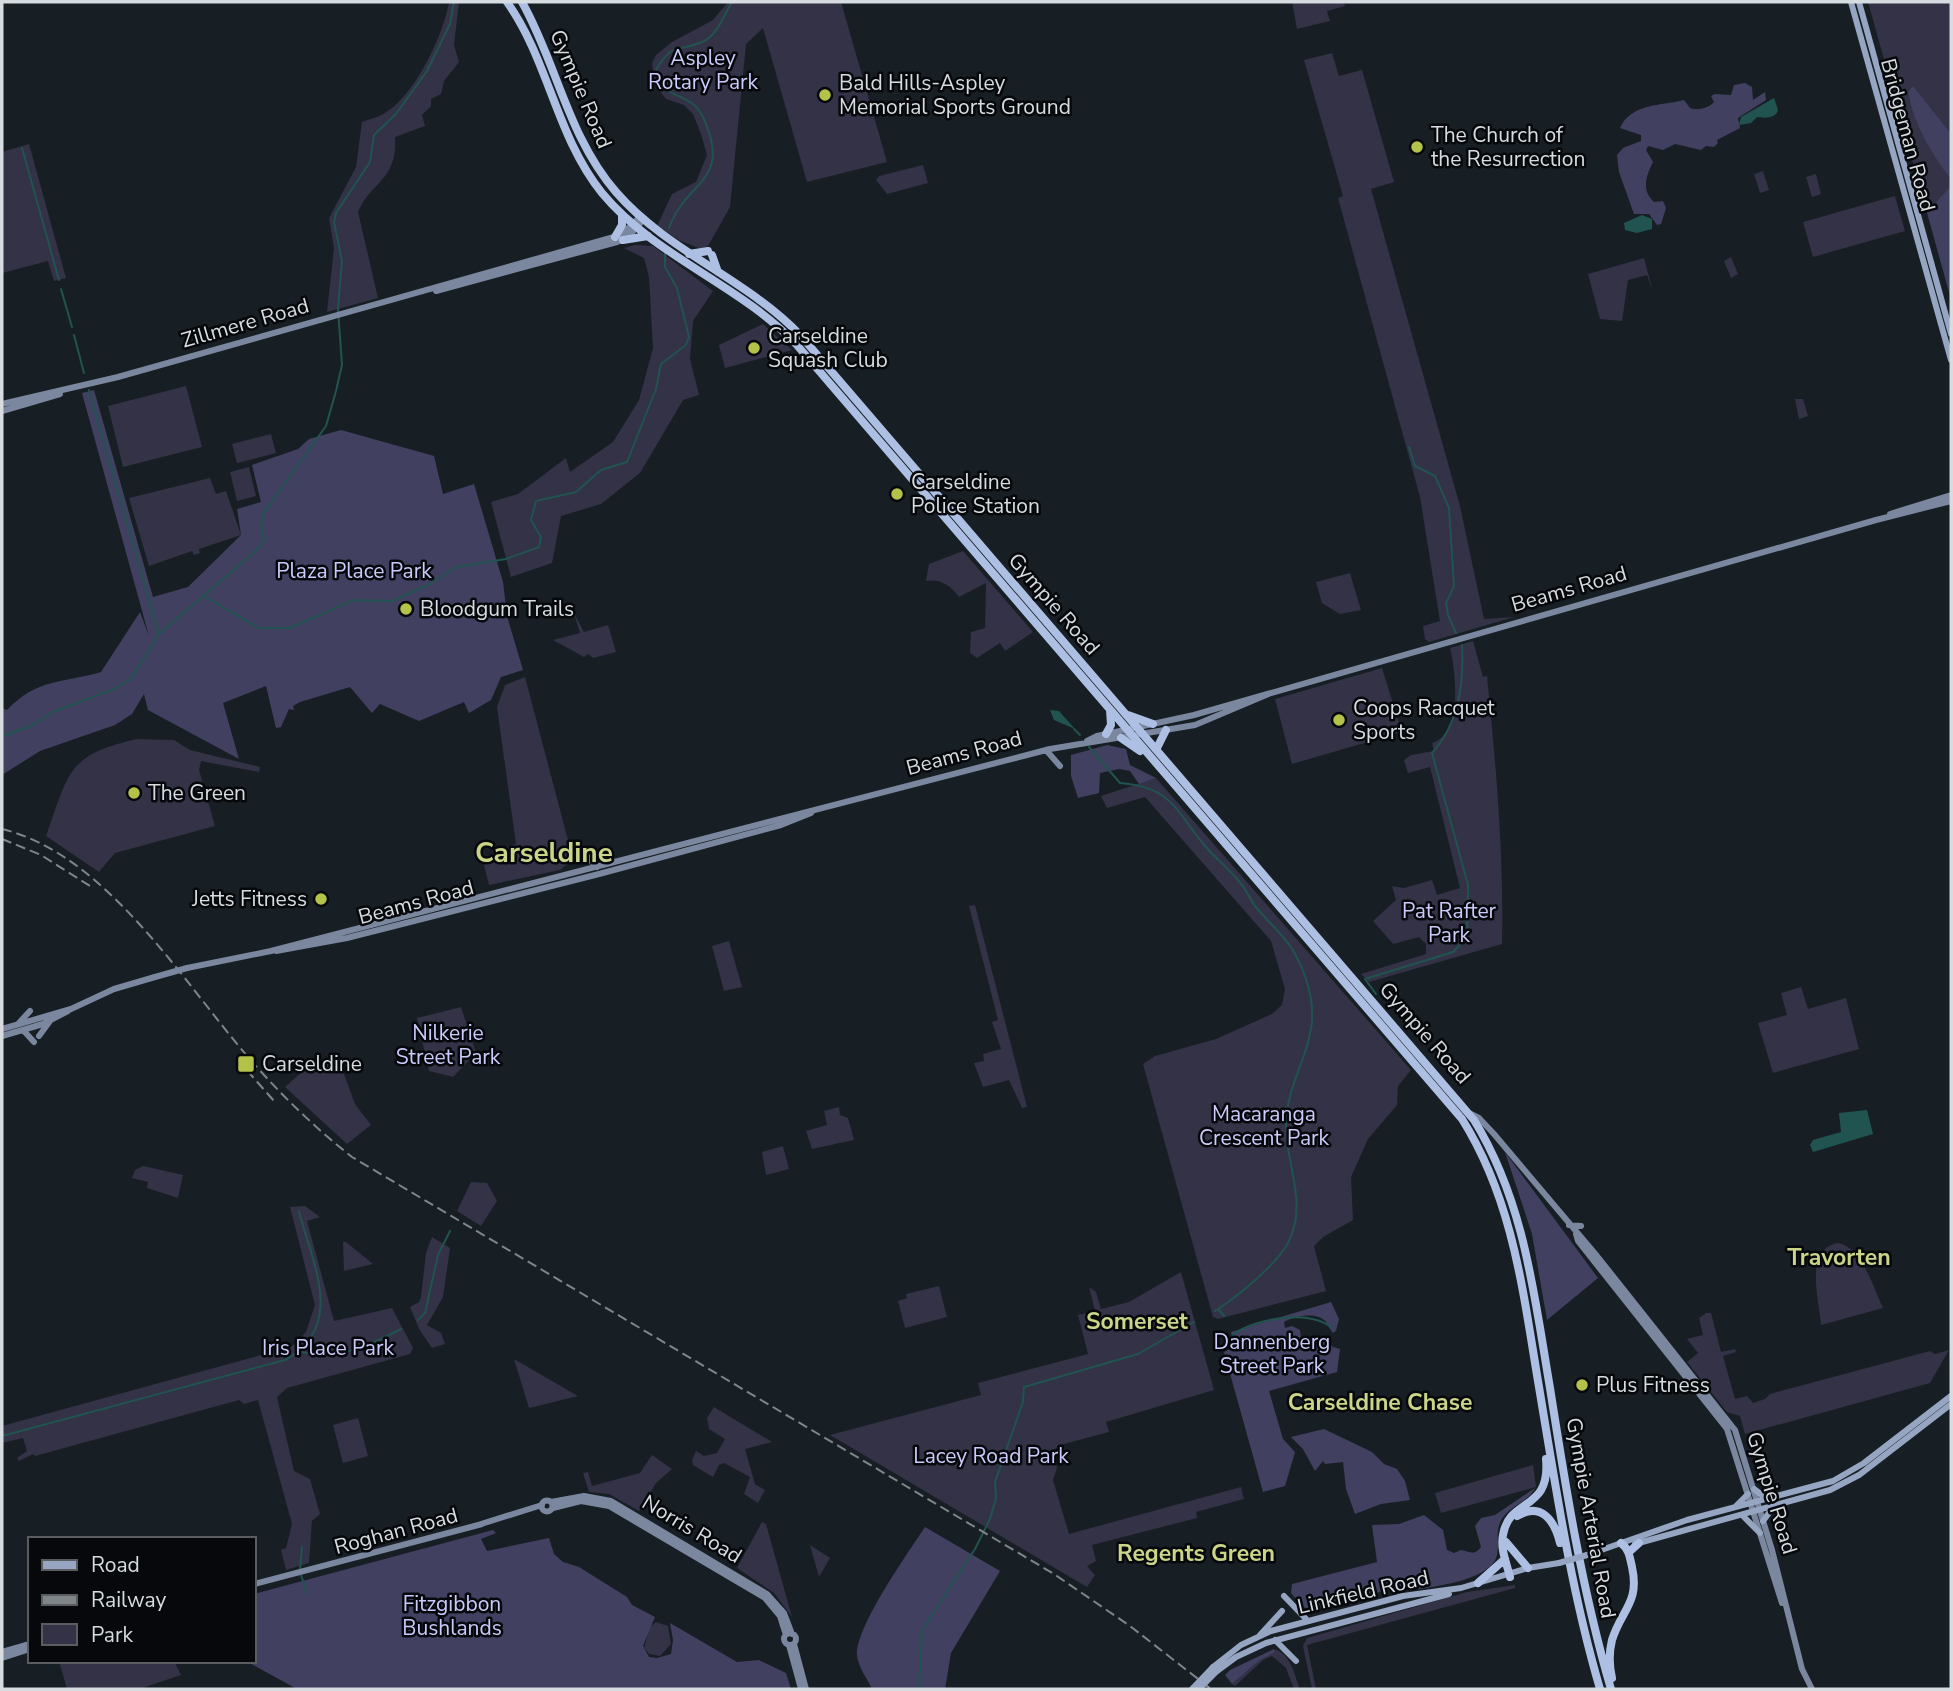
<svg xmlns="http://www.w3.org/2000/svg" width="1953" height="1691" font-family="'Nunito Sans',sans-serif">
<rect width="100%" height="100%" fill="#171f24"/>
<path fill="#333246" d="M 449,2 L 459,2 L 454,45 L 459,62 L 444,81 L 441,94 L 431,99 L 431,106 L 422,115 L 425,126 L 395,137 C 398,180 371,181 358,212 L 378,298 L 327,312 L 334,248 L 329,218 L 356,167 L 362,122 C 369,119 377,118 383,114 C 414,98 444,34 449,2 Z
M 728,2 L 841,2 L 887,162 L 807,182 L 763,28 L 746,44 L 730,207 L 708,246 L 701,249 L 679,240 L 657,226 L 672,194 L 696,182 L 707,155 L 701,134 L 693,114 L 684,105 L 666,99 L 655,85 L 652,63 L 656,55 L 672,42 L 713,20 Z
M 1292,2 L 1344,2 L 1345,6 L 1327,11 L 1330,21 L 1297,29 Z
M 1868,2 L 1951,2 L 1951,299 Z
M 1332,53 L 1339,76 L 1362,70 L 1394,182 L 1371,189 L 1460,506 L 1484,619 L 1514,617 L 1429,642 L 1425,639 L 1423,626 L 1440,621 L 1420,497 L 1338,198 L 1343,196 L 1304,60 Z
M 29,144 L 66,278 L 54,281 L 48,261 L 2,273 L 2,152 Z
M 923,165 L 928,183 L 887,194 L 876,180 L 879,176 Z
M 1763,171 L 1769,190 L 1760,193 L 1754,174 Z
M 1816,174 L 1821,194 L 1812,197 L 1806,177 Z
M 1895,196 L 1905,231 L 1813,257 L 1803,222 Z
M 635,245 L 653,246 L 713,291 L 693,321 L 690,359 L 699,395 L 683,400 L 640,473 L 601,504 L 561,516 L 552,563 L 511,577 L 491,502 L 518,494 L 566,458 L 570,472 L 613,442 L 639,400 L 653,348 L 649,277 L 644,258 L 624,248 Z
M 1731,257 L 1738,274 L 1731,278 L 1724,261 Z
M 1644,258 L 1653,292 L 1647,275 L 1628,280 L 1622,321 L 1600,319 L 1588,274 Z
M 763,324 L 792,350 L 725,368 L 719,345 Z
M 186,386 L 202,447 L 123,467 L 108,406 Z
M 1795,399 L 1803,399 L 1808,416 L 1799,419 Z
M 271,434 L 276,453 L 237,463 L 232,444 Z
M 249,467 L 256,496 L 237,501 L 230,472 Z
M 210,478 L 216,494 L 226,491 L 241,535 L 199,549 L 200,553 L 194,555 L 192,551 L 149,566 L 129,498 Z
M 963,551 L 1033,632 L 1005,651 L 1000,643 L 977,658 L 970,653 L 971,632 L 985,628 L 986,583 L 959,597 C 950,585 941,579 926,581 L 929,564 Z
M 1350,573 L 1361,610 L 1340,614 L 1322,603 L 1316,582 Z
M 574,613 L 584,632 L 608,625 L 616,652 L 593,658 L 588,654 L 584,657 L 553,640 L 580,633 Z
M 1473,641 L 1483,677 L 1487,676 C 1496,766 1504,854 1502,944 L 1369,982 L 1361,974 L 1426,954 L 1426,944 L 1419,937 L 1393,944 L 1373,921 L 1396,900 L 1392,886 L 1404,888 L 1432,880 L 1437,895 L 1460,888 L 1430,767 L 1408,773 L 1404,760 L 1411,755 L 1434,751 L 1432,743 C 1463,734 1456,672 1450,648 Z
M 1382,668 L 1402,732 L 1292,764 L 1275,699 Z
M 525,677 L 573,859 L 560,870 L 489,885 L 483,861 L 503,848 L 516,844 L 497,707 L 505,685 Z
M 137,739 L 174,740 L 190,750 L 260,767 L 259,772 L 201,761 L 199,770 L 215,826 L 115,853 L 99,872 L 46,836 C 69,773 66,755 137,739 Z
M 1156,778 L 1411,1070 L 1398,1086 L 1397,1105 L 1368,1139 L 1351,1177 L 1353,1220 L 1323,1237 L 1314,1246 L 1326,1291 L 1218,1319 L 1213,1317 L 1143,1064 L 1155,1056 L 1216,1039 L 1272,1014 L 1282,1005 L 1285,989 L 1271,941 L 1145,797 L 1107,808 L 1101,796 Z
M 975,905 L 1027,1107 L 1022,1108 L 1009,1080 L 983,1087 L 974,1063 L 984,1061 L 983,1054 L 1001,1049 L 992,1022 L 998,1020 L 969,906 Z
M 729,941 L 742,987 L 724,991 L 712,946 Z
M 1801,987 L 1808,1009 L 1846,998 L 1859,1049 L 1773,1073 L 1758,1023 L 1787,1015 L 1781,993 Z
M 461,1007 L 476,1053 L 453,1077 L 429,1071 L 417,1018 Z
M 334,1061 L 336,1069 L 341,1066 L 355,1104 L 371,1125 L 347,1144 L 285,1087 L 303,1071 Z
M 839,1107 L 840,1115 L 848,1118 L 854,1140 L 812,1149 L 806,1131 L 827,1125 L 824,1111 Z
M 783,1146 L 789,1169 L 766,1175 L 762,1152 Z
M 143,1166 L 183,1175 L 178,1198 L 147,1188 L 148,1182 L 132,1178 L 135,1170 Z
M 471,1182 L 487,1183 L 497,1201 L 481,1226 L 457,1211 Z
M 305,1206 L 320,1217 L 307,1221 L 334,1321 L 392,1308 L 413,1348 L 410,1354 L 287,1388 L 277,1397 L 294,1471 L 310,1479 L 320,1514 L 312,1521 L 309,1563 L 286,1570 L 281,1550 L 286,1548 L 292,1524 L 258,1400 L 244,1404 L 239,1400 L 35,1456 L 33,1454 L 19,1461 L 17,1458 L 27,1451 L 23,1438 L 2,1443 L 2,1426 L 291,1347 L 306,1332 L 315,1305 L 290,1207 Z
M 432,1237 L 450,1248 L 443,1297 L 427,1325 L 441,1333 L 445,1344 L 432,1348 L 419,1329 L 410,1307 L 419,1302 L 421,1297 L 426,1253 Z
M 343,1242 L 346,1242 L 373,1264 L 344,1271 Z
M 1837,1243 C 1862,1246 1873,1287 1883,1308 L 1821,1325 C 1819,1299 1804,1251 1837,1243 Z
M 1181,1272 L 1214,1390 L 1106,1422 L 1109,1432 L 1060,1445 L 1052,1451 L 1057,1468 L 1053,1480 L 1069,1534 L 1241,1487 L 1244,1499 L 1196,1512 L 1197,1518 L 1092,1545 L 1096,1561 L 1087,1566 L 1095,1575 L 1087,1587 L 830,1435 L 981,1395 L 978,1383 L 1088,1354 L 1078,1315 L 1095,1311 L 1089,1287 L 1096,1292 L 1101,1309 L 1129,1302 Z
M 939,1286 L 947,1317 L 905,1328 L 898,1301 L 907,1298 L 906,1294 Z
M 1706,1313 L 1711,1313 L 1721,1352 L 1735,1349 L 1736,1352 L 1723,1356 L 1735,1399 L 1747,1396 L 1753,1403 L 1765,1399 L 1770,1394 L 1930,1351 L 1935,1354 L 1949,1350 L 1930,1383 L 1745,1434 L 1740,1416 L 1727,1412 L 1687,1362 L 1698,1353 L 1687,1339 L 1703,1335 L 1699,1318 Z
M 514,1359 L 578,1396 L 529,1408 Z
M 714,1407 L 772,1442 L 745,1449 L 755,1484 L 765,1490 L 758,1503 L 744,1494 L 750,1477 L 724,1463 L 719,1465 L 713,1477 L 693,1465 L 692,1460 L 696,1451 L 704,1456 L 717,1453 L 725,1439 L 709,1429 L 707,1418 Z
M 358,1418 L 368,1456 L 343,1463 L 333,1425 Z
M 652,1455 L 672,1469 L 656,1483 L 639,1511 L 609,1494 L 589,1492 L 583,1473 L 588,1472 L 592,1486 L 640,1473 Z
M 1533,1465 L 1536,1487 L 1441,1513 L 1435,1493 Z
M 762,1522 L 766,1524 L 792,1617 L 774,1593 L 737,1568 Z
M 810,1545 L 830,1558 L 819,1577 Z
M 1515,1585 L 1515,1588 L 1307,1645 L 1316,1689 L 1312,1689 L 1303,1646 L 1307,1638 L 1467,1592 Z
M 656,1622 L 668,1626 L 671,1644 L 660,1656 L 649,1654 L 644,1648 L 650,1627 Z
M 1274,1649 C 1291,1654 1294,1674 1300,1689 L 1294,1689 L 1286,1668 L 1272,1656 L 1263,1660 L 1235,1686 L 1232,1684 L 1260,1660 L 1274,1653 Z
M 59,1661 L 174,1661 L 181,1675 L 139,1689 L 67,1689 Z"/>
<path fill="#424060" d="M 1745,83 L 1752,87 L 1753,100 L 1765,92 L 1766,100 L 1738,118 L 1740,128 L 1717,140 L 1718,143 L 1714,147 L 1706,146 L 1701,150 L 1675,144 L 1663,150 L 1648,146 L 1646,150 L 1653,162 C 1646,176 1641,190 1654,202 L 1663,201 L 1666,208 L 1661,224 L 1657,225 L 1649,214 L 1634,214 L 1619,172 L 1617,155 L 1623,148 L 1641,141 L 1641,135 L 1620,128 C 1631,103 1661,106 1684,100 L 1690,108 C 1697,111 1709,108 1714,102 L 1711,96 L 1715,94 L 1731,95 L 1734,85 Z
M 1913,86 L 1951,134 L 1951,179 C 1930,152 1915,126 1908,92 Z
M 1951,186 L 1951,299 L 1927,212 Z
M 94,390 L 153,597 L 188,587 L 241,535 L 237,509 L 261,502 L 252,465 L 298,449 L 309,439 L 341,430 L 434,456 L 443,494 L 474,484 L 503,582 L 507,616 L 523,670 L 501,677 L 491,700 L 469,713 L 464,702 L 419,721 L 380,704 L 372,713 L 350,687 L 300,702 L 293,706 L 294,710 L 289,709 L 281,727 L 276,728 L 266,686 L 223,703 L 239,759 L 148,710 L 144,694 L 132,714 L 115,725 L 40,751 L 2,775 L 2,708 L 7,710 C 37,678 64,683 101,672 L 140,612 L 149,636 L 82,393 Z
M 1107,745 L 1126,749 L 1130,765 L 1156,778 L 1139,784 L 1130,771 L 1119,769 L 1100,773 L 1099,793 L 1078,798 L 1071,776 L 1071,755 Z
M 1505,1152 L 1598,1278 L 1547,1320 L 1532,1234 Z
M 1331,1302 L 1339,1319 L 1336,1331 L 1333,1333 C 1330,1330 1329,1326 1326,1322 C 1317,1311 1294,1316 1284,1322 L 1285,1328 L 1292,1326 L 1300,1330 L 1301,1337 L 1319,1340 L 1325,1337 L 1333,1347 L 1340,1349 L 1337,1372 L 1269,1391 L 1283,1439 L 1295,1452 L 1285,1486 L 1263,1492 L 1224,1352 L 1234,1347 L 1231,1332 Z
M 1324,1429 L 1372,1452 L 1384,1464 L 1397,1469 L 1405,1481 L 1410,1500 L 1381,1504 L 1355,1514 L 1346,1489 L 1343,1462 L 1325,1464 L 1323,1461 L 1315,1471 L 1303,1449 L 1291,1437 Z
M 1535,1488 C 1529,1501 1511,1506 1503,1517 C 1494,1530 1500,1542 1497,1555 C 1492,1579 1439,1586 1419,1589 L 1413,1583 L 1315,1610 L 1302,1607 L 1291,1593 L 1292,1584 L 1377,1562 L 1372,1525 L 1399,1524 L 1424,1515 L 1443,1530 L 1447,1550 L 1454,1553 L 1461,1550 C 1471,1552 1474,1556 1481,1547 L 1475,1526 L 1481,1518 L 1495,1515 Z
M 925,1527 L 1000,1571 L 951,1653 L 945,1689 L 872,1689 C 867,1678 858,1667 857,1655 C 856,1626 908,1553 925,1527 Z
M 493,1530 L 496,1533 L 481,1539 L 487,1551 L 549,1538 L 554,1554 L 563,1562 L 579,1567 L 627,1597 L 632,1605 L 655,1617 L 643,1646 L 649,1657 L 657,1658 L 671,1654 L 673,1640 L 670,1623 L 737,1662 L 759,1660 L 786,1673 L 791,1689 L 297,1689 L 246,1661 L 254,1661 L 254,1594 Z
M 1274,1649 L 1274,1653 L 1260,1660 L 1232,1684 L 1225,1675 L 1230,1670 Z"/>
<path fill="#215450" d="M 1774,98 L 1778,110 C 1776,119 1764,118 1757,117 L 1751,123 L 1739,125 L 1741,117 Z
M 1642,215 L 1652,219 L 1652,229 L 1637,233 L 1625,230 L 1624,223 Z
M 1050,710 L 1059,711 L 1075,729 L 1054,720 Z
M 1867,1110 L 1873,1134 L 1813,1152 L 1810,1145 L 1813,1140 L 1841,1132 L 1839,1113 Z"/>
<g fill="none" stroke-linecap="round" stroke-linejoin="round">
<path stroke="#215450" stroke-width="2" d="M 22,148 L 59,280
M 669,228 C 687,178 733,183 703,117 C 690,90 662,102 656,70 C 673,41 677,53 702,42 C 717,36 724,15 732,2
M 61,289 L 72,327
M 74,335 L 84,373
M 89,390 L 159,634
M 1409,447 L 1415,466 L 1435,476 L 1449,508 L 1454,586 L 1446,603 L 1448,615 L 1456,633
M 205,597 L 259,628 L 290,628 L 354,600 L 392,601 L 428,585 L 456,567 L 506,559 L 539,547 L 541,537 L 531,520 L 536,501 L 576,492 L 601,470 L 627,462 L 656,389 L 661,364 L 686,345 L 689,337 L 677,288 L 665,267 L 665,252
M 1074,729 L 1080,735
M 2,736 L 33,725 L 53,712 L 114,689 L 131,679 L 159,634 L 260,547 L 264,538 L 261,526 L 263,514 L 326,426 L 336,391 L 342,365 L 338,309 L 342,261 L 334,222 L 336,213 L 370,162 L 374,135 L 396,114 L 427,71 L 450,24 L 454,2
M 1089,747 L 1120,783 C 1172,787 1175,810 1205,846 C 1216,859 1231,870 1241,884 C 1247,891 1250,899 1255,906 C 1280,936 1292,939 1306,979 C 1327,1040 1288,1069 1286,1123 C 1285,1164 1309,1203 1288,1243 C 1276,1265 1237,1297 1215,1311
M 1376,994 L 1365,979 L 1453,952 L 1467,938 L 1468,885 L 1432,753 C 1459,723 1464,684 1462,645
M 1218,1309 L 1224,1316
M 418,1320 L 425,1313 L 438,1255 L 450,1231
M 1233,1335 C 1254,1318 1312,1309 1332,1328
M 302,1352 C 337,1361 371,1345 401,1329
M 2,1436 L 285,1360 C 346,1327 313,1264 299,1212
M 300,1570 L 302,1547
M 301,1575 L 307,1593
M 919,1689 L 922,1631 L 975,1549 L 990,1519 L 996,1498 L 995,1482 L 1023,1402 L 1024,1387 L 1138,1354 L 1194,1322"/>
<path stroke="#7b879e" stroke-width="6" d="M 436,291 L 617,242 L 627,238 L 643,220
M 2,404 L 118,377 L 621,235 L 640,217
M 2,411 L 60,394
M 1890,514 L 1951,495
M 1087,741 L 1097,736 L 1194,715 L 1876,520 L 1951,501
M 1046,750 L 1060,766
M 582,851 L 597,867
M 276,951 L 347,938 L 599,874 L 781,825 L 811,813
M 187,968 L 271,951 L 1050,749 L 1195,725 L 1271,693
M 18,1024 L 30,1011
M 2,1029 L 71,1009 L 114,989 L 155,977
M 23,1030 L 34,1042
M 2,1036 L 43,1024 L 68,1011
M 39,1036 L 50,1021
M 1471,1114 L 1479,1118 L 1494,1134 L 1597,1256 L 1735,1430 L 1772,1550 L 1802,1669 L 1812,1689
M 1569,1225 L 1581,1226
M 1576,1234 L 1578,1241 L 1727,1429 L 1782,1603
M541.5 1506a5.5 5.5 0 1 1 11 0a5.5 5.5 0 1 1-11 0Z
M 551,1502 L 584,1496 L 611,1501 L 767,1594 L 784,1613 L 792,1634
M 553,1508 L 581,1501 L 609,1506 L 765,1598 L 780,1616 L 786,1635
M 481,1524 L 542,1505
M 254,1584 L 482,1524
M784 1639a6 6 0 1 1 12 0a6 6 0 1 1-12 0Z
M 794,1644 L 806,1689
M 789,1645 L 801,1689
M 2,1652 L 30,1644
M 2,1658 L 30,1649"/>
<path stroke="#95a5c2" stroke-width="6" d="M 1851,2 L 1951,360
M 1859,2 L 1951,334
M 1754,1489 L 1767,1499
M 1736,1506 L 1748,1494
M 1742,1515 L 1760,1533
M 1763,1521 L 1774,1506
M 1635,1544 L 1830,1490 L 1859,1475 L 1951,1404
M 1587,1555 L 1687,1520 L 1833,1481 L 1864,1463 L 1951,1396
M 1284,1596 L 1308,1621
M 1260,1635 L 1282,1611
M 1275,1640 L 1296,1661
M 1213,1667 L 1241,1645 L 1271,1631 L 1403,1596 L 1461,1588 L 1528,1568 L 1559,1563
M 1217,1671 L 1236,1657 L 1266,1643 L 1449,1594"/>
<path stroke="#adc0e3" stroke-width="8" d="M 507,2 C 549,61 556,136 602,193 C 655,257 739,284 796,344 L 1462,1119 C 1514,1202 1523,1293 1539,1387 C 1556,1489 1571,1590 1600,1689
M 522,2 C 557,64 568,137 616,192 C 668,252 747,279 801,336 L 1474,1120 C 1525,1203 1534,1295 1550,1388 C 1566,1490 1582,1590 1611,1689
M 615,237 L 622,225 L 622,215
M 623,240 L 648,236
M 689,254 L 708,251
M 712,255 L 718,272
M 1128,715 L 1153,724
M 1106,734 L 1111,725 L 1110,710
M 1121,738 L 1140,751
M 1157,748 L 1166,730
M 1517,1516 C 1542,1501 1555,1522 1560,1543
M 1506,1542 L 1528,1568
M 1629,1552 L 1639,1543
M 1510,1577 C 1507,1564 1500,1549 1503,1535 C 1509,1497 1551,1512 1546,1459
M 1478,1583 L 1505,1559
M 1612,1678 C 1609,1665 1609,1652 1612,1640 C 1621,1610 1640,1603 1632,1567 C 1630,1558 1629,1549 1621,1543"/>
<path stroke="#7f868a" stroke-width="2" stroke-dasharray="10 5" stroke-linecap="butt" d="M 2,829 C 105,854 181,979 248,1057 C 280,1094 314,1127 352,1157 L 1054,1574 L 1130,1626 L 1211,1689
M 2,839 L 41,855 L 90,886
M 237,1059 L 274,1101"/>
<path stroke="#7b879e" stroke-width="6" d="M 155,977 L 187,968"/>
<path stroke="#95a5c2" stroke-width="6" d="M 1559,1563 L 1587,1555
M 1192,1689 L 1213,1667
M 1199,1689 L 1217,1671"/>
</g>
<g fill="#b5c249" stroke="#06080b" stroke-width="2.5">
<circle cx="825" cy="95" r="7"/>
<circle cx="1417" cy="147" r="7"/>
<circle cx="754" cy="348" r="7"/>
<circle cx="897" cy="494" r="7"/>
<circle cx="406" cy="609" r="7"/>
<circle cx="1339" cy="720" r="7"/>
<circle cx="134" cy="793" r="7"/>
<circle cx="321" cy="899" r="7"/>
<rect x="237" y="1055" width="18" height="18" rx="3.5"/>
<circle cx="1582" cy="1385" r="7"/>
</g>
<g text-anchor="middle" stroke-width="5" stroke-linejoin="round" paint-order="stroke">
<g font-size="21" fill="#cccafb" stroke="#06080b">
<text x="703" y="65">Aspley<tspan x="703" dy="24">Rotary Park</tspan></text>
<text x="354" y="578">Plaza Place Park</text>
<text x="1449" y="918">Pat Rafter<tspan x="1449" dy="24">Park</tspan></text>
<text x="448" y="1040">Nilkerie<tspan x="448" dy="24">Street Park</tspan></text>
<text x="1264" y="1121">Macaranga<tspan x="1264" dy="24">Crescent Park</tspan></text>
<text x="1272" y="1349">Dannenberg<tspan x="1272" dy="24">Street Park</tspan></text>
<text x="328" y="1355">Iris Place Park</text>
<text x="991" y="1463">Lacey Road Park</text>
<text x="452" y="1611">Fitzgibbon<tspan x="452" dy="24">Bushlands</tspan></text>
</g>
<g font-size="21" fill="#d6dcdf" stroke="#06080b" text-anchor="start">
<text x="839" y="90">Bald Hills-Aspley<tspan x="839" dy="24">Memorial Sports Ground</tspan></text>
<text x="1431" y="142">The Church of<tspan x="1431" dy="24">the Resurrection</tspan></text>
<text x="768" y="343">Carseldine<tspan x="768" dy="24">Squash Club</tspan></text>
<text x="911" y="489">Carseldine<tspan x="911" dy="24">Police Station</tspan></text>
<text x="420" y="616">Bloodgum Trails</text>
<text x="1353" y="715">Coops Racquet<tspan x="1353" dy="24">Sports</tspan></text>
<text x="148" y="800">The Green</text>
<text x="307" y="906" text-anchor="end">Jetts Fitness</text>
<text x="262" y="1071">Carseldine</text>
<text x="1596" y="1392">Plus Fitness</text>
</g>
<g font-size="21" fill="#d6dcdf" stroke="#06080b">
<text transform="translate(581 89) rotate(67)" y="7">Gympie Road</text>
<text transform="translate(1908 135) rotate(75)" y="7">Bridgeman Road</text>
<text transform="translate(245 323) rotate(-16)" y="7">Zillmere Road</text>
<text transform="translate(1569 589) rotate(-16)" y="7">Beams Road</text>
<text transform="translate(1054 604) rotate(49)" y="7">Gympie Road</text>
<text transform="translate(964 753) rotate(-15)" y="7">Beams Road</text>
<text transform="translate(416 902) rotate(-15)" y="7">Beams Road</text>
<text transform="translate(1425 1033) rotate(49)" y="7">Gympie Road</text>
<text transform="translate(1772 1493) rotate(73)" y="7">Gympie Road</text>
<text transform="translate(1591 1518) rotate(80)" y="7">Gympie Arterial Road</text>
<text transform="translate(692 1529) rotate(31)" y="7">Norris Road</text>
<text transform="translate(396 1531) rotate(-15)" y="7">Roghan Road</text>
<text transform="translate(1363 1592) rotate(-13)" y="7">Linkfield Road</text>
</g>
<g font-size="23" font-weight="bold" fill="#cad588" stroke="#06080b">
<text x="1839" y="1265">Travorten</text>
<text x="1137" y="1329">Somerset</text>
<text x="1380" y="1410">Carseldine Chase</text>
<text x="1196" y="1561">Regents Green</text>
</g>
<g font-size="28" font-weight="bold" fill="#cad588" stroke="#06080b">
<text x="544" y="862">Carseldine</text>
</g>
</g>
<rect width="1953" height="1691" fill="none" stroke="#d6dcdf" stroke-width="7"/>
<rect x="28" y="1537" width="228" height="126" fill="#06080b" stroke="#595d60" stroke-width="2"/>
<rect x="42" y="1560" width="35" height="10" fill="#95a5c2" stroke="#595d60" stroke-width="2"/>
<text x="91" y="1572" font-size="21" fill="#d6dcdf">Road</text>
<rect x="42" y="1595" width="35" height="10" fill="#7f868a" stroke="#595d60" stroke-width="2"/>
<text x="91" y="1607" font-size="21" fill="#d6dcdf">Railway</text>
<rect x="42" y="1624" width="35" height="21" fill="#333246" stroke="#595d60" stroke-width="2"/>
<text x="91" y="1642" font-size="21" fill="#d6dcdf">Park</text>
</svg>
